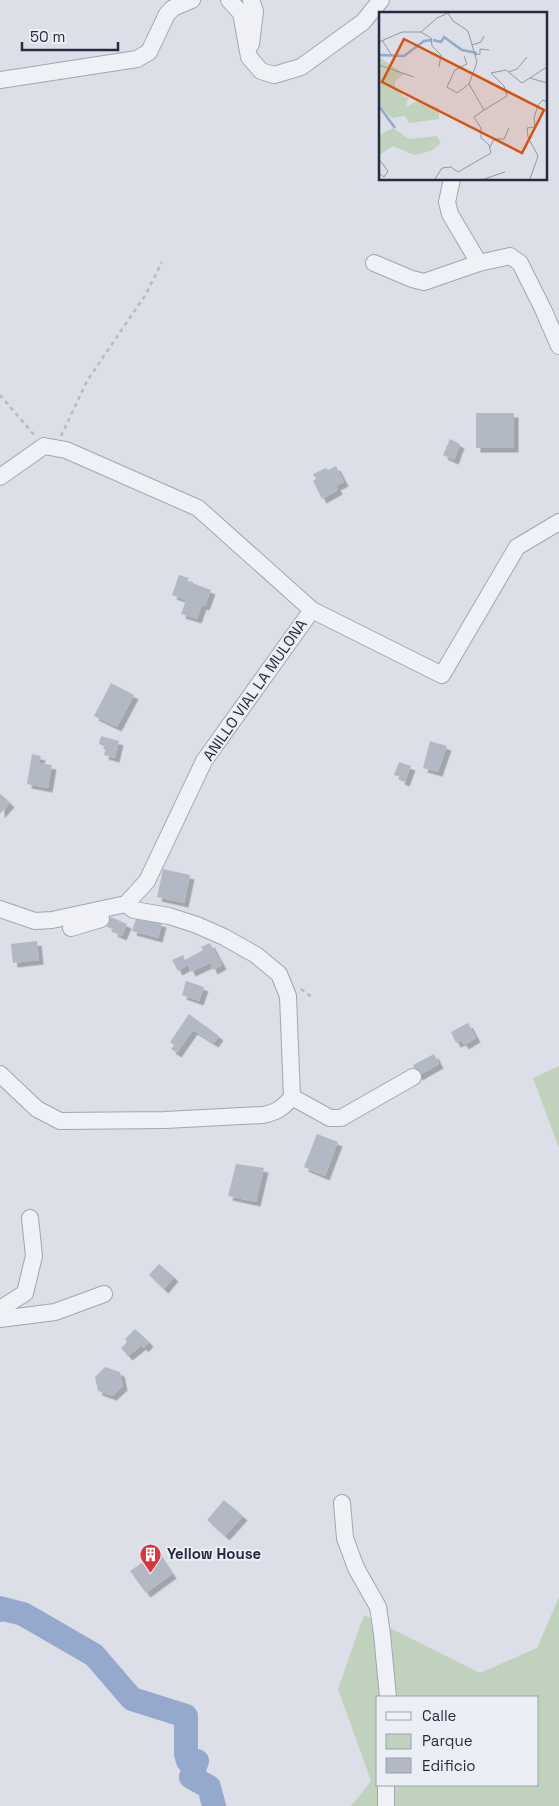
<svg xmlns="http://www.w3.org/2000/svg" width="559" height="1806" font-family="'Space Grotesk',sans-serif">
<defs>
<filter id="shadow"><feDropShadow dx="4.5" dy="4.5" stdDeviation="0" flood-color="#0004"/></filter>
</defs>
<rect width="100%" height="100%" fill="#dcdfe7"/>
<path fill="#c0d2bd" fill-rule="evenodd" d="M 559,1066 L 559,1148 L 533,1078 Z
M 559,1597 L 559,1806 L 351,1806 L 371,1781 L 338,1689 L 364,1615 L 480,1673 L 537,1648 ZM 378,1697 L 538,1697 L 538,1785 L 378,1785 Z"/>
<g fill="none" stroke-linecap="round" stroke-linejoin="round">
<path stroke="#94a9cb" stroke-width="4" d="M 0,1620 L 23,1614"/>
<path stroke="#94a9cb" stroke-width="24" d="M 0,1608 L 23,1614 L 94,1655 L 132,1699 L 186,1716 L 186,1754 L 188,1761 L 197,1761 L 191,1777 L 209,1787 L 214,1806"/>
</g>
<path fill="#b3b8c5" filter="url(#shadow)" d="M 476,413 L 514,413 L 514,448 L 476,448 Z
M 450,439 L 460,444 L 454,460 L 443,455 Z
M 336,466 L 344,482 L 336,486 L 338,490 L 322,499 L 313,481 L 316,479 L 313,474 L 326,468 L 328,470 Z
M 179,575 L 189,578 L 187,581 L 211,590 L 205,606 L 202,605 L 197,619 L 181,614 L 186,600 L 172,595 Z
M 111,683 L 134,695 L 117,727 L 94,716 Z
M 101,736 L 119,741 L 115,758 L 104,755 L 106,747 L 99,744 Z
M 430,741 L 447,746 L 438,772 L 423,768 Z
M 32,754 L 41,756 L 39,763 L 52,765 L 48,788 L 27,784 Z
M 399,762 L 411,766 L 405,782 L 400,780 L 401,777 L 394,775 Z
M 1,794 L 10,803 L 0,814 L 0,795 Z
M 163,869 L 190,875 L 184,903 L 157,897 Z
M 137,916 L 162,923 L 158,938 L 132,931 Z
M 111,917 L 127,924 L 122,936 L 113,932 L 114,930 L 107,927 Z
M 37,941 L 39,960 L 13,963 L 11,944 Z
M 210,943 L 222,965 L 213,970 L 210,963 L 191,972 L 188,965 L 178,971 L 172,960 L 183,955 L 185,960 L 203,950 L 201,947 Z
M 186,981 L 204,987 L 199,1001 L 182,995 Z
M 189,1014 L 219,1036 L 214,1043 L 193,1030 L 177,1053 L 171,1049 L 174,1045 L 170,1042 Z
M 468,1023 L 476,1038 L 464,1045 L 462,1041 L 456,1043 L 451,1032 Z
M 434,1054 L 439,1064 L 418,1076 L 413,1065 Z
M 317,1134 L 338,1142 L 325,1176 L 304,1167 Z
M 236,1164 L 264,1168 L 256,1202 L 228,1196 Z
M 159,1264 L 174,1277 L 164,1289 L 149,1275 Z
M 135,1329 L 149,1342 L 144,1348 L 142,1345 L 128,1356 L 121,1348 L 127,1342 L 125,1339 Z
M 105,1367 L 120,1372 L 123,1386 L 112,1396 L 98,1391 L 95,1377 Z
M 224,1500 L 243,1516 L 225,1536 L 207,1520 Z
M 156,1550 L 172,1574 L 146,1593 L 130,1571 L 146,1560 L 145,1558 Z"/>
<g fill="none" stroke-linecap="round" stroke-linejoin="round">
<defs>
<path id="minor" d="M 229,0 L 241,13 L 249,57 L 261,71 L 274,75 L 301,67 L 363,22 L 381,0
M 251,0 L 255,11 L 251,44
M 0,80 L 137,59 L 149,52 L 167,14 L 173,8 L 192,0
M 452,179 L 447,202 L 450,214 L 479,263
M 374,263 L 412,279 L 424,282 L 479,263 L 510,256 L 520,263 L 543,309 L 559,346
M 0,477 L 44,446 L 66,450 L 198,508 L 312,610
M 0,909 L 35,921 L 52,920 L 126,904 L 147,881 L 204,761 L 312,610 L 442,675 L 517,547 L 559,522
M 71,928 L 101,919
M 0,1074 L 37,1109 L 60,1121 L 165,1120 L 263,1115 C 277,1112 283,1108 292,1097 L 288,996 L 279,974 L 256,955 L 224,937 L 197,925 L 169,916 L 134,910 L 126,904
M 292,1097 L 330,1118 L 341,1118 L 413,1077
M 0,1309 L 25,1293 L 34,1256 L 30,1218
M 0,1319 L 55,1312 L 104,1294
M 342,1503 L 345,1538 L 356,1568 L 378,1607 L 382,1634 L 388,1697
M 386,1806 L 386,1785"/>
</defs>
<use href="#minor" stroke="#a1a6b1" stroke-width="18"/>
<path stroke="#b6bac3" stroke-width="2.5" stroke-dasharray="4 4" stroke-linecap="butt" d="M 0,395 L 35,436
M 61,436 L 87,381 L 146,294 L 162,262
M 301,989 L 313,998"/>
<use href="#minor" stroke="#eff1f6" stroke-width="16"/>
</g>
<defs>
<symbol id="building-pin" viewBox="-11 -11 22 30"><path d="M0 17L-7.5 6A9.5 9.5 0 1 1 7.5 6Z" fill="#d7373f" stroke="#ebeff5"/><path d="M-4-6H4V6H1V3H-1V6H-4ZM-2.5-4.3h1.7v1.8h-1.7ZM.8-4.3h1.7v1.8H.8ZM-2.5-1h1.7V.8h-1.7ZM.8-1h1.7V.8H.8Z" fill="#fff"/></symbol>
</defs>
<g fill-rule="evenodd">
<use href="#building-pin" x="138" y="1542" width="25" height="34"/>
</g>
<g text-anchor="middle" stroke-width="4" stroke-linejoin="round" paint-order="stroke">
<g font-size="15" fill="#252c3f" stroke="#ebeff5">
<text transform="translate(255 690) rotate(-55)" y="5">ANILLO VIAL LA MULONA</text>
</g>
<g font-size="15" font-weight="bold" fill="#252c3f" stroke="#ebeff5" text-anchor="start">
<text x="167" y="1559">Yellow House</text>
</g>
</g>
<g transform="translate(379 12)">
<rect width="168" height="168" fill="#dcdfe7"/>
<path d="M 0,45 L 25,62 L 16,69 L 16,74 L 25,85 L 29,85 L 27,95 L 38,89 L 60,96 L 60,107 L 30,111 L 26,104 L 13,106 L 6,100 L 0,91 ZM 14,116 L 30,127 L 58,124 L 62,131 L 52,139 L 35,143 L 14,134 L 0,143 L 0,123 Z" fill="#c0d2bd"/>
<path fill="none" stroke="#94a9cb" stroke-width="2.5" d="M 54,28 L 62,30 L 65,25 L 83,38 L 98,41M 0,43 L 25,44 L 45,29 L 53,28M 0,94 L 16,116"/>
<path fill="none" stroke="#9397a4" stroke-width="1" d="M 42,20 L 52,26 L 53,34 L 62,43 L 60,55M 3,28 L 13,44M 0,30 L 23,20 L 42,20 L 58,6 L 69,1 L 74,9 L 89,19 L 98,50 L 90,72 L 105,98 L 95,105 L 102,116 L 102,126 L 110,133 L 112,141 L 79,160 L 72,155 L 63,156 L 56,167M 93,33 L 102,30 L 105,24M 96,43 L 101,42 L 101,37 L 110,38M 85,44 L 88,52 L 76,58 L 68,75 L 78,81 L 90,72M 0,53 L 35,65M 130,60 L 138,57 L 148,45M 151,66 L 168,71M 105,98 L 128,84 L 125,74 L 112,61 L 127,58 L 143,71 L 168,55M 111,135 L 115,127 L 125,127 L 130,116M 0,147 L 9,159 L 5,165 L 0,161M 105,167 L 126,160M 151,167 L 159,144 L 149,125 L 148,116 L 156,115 L 155,106 L 159,93 L 164,88 L 168,90"/>
<path fill="#d45411" fill-opacity="0.15" stroke="#d45411" stroke-width="2.5" d="M 25,27 L 165,98 L 143,141 L 3,70 Z"/>
<rect width="168" height="168" fill="none" stroke="#252c3f" stroke-width="2.5"/>
</g>
<rect x="376" y="1696" width="162" height="90" fill="#ebeff5" stroke="#9ca1ac"/>
<rect x="386" y="1712" width="25" height="8" fill="#eff1f6" stroke="#9ca1ac"/>
<text x="422" y="1721" font-size="15" fill="#252c3f">Calle</text>
<rect x="386" y="1734" width="25" height="15" fill="#c0d2bd" stroke="#9ca1ac"/>
<text x="422" y="1746" font-size="15" fill="#252c3f">Parque</text>
<rect x="386" y="1758" width="25" height="15" fill="#b3b8c5" stroke="#9ca1ac"/>
<text x="422" y="1771" font-size="15" fill="#252c3f">Edificio</text>
<path d="M22 42v8h96v-8" fill="none" stroke="#252c3f" stroke-width="2.5"/>
<text x="30" y="42" font-size="15" fill="#252c3f" stroke="#ebeff5" stroke-width="4" paint-order="stroke">50 m</text>
</svg>
